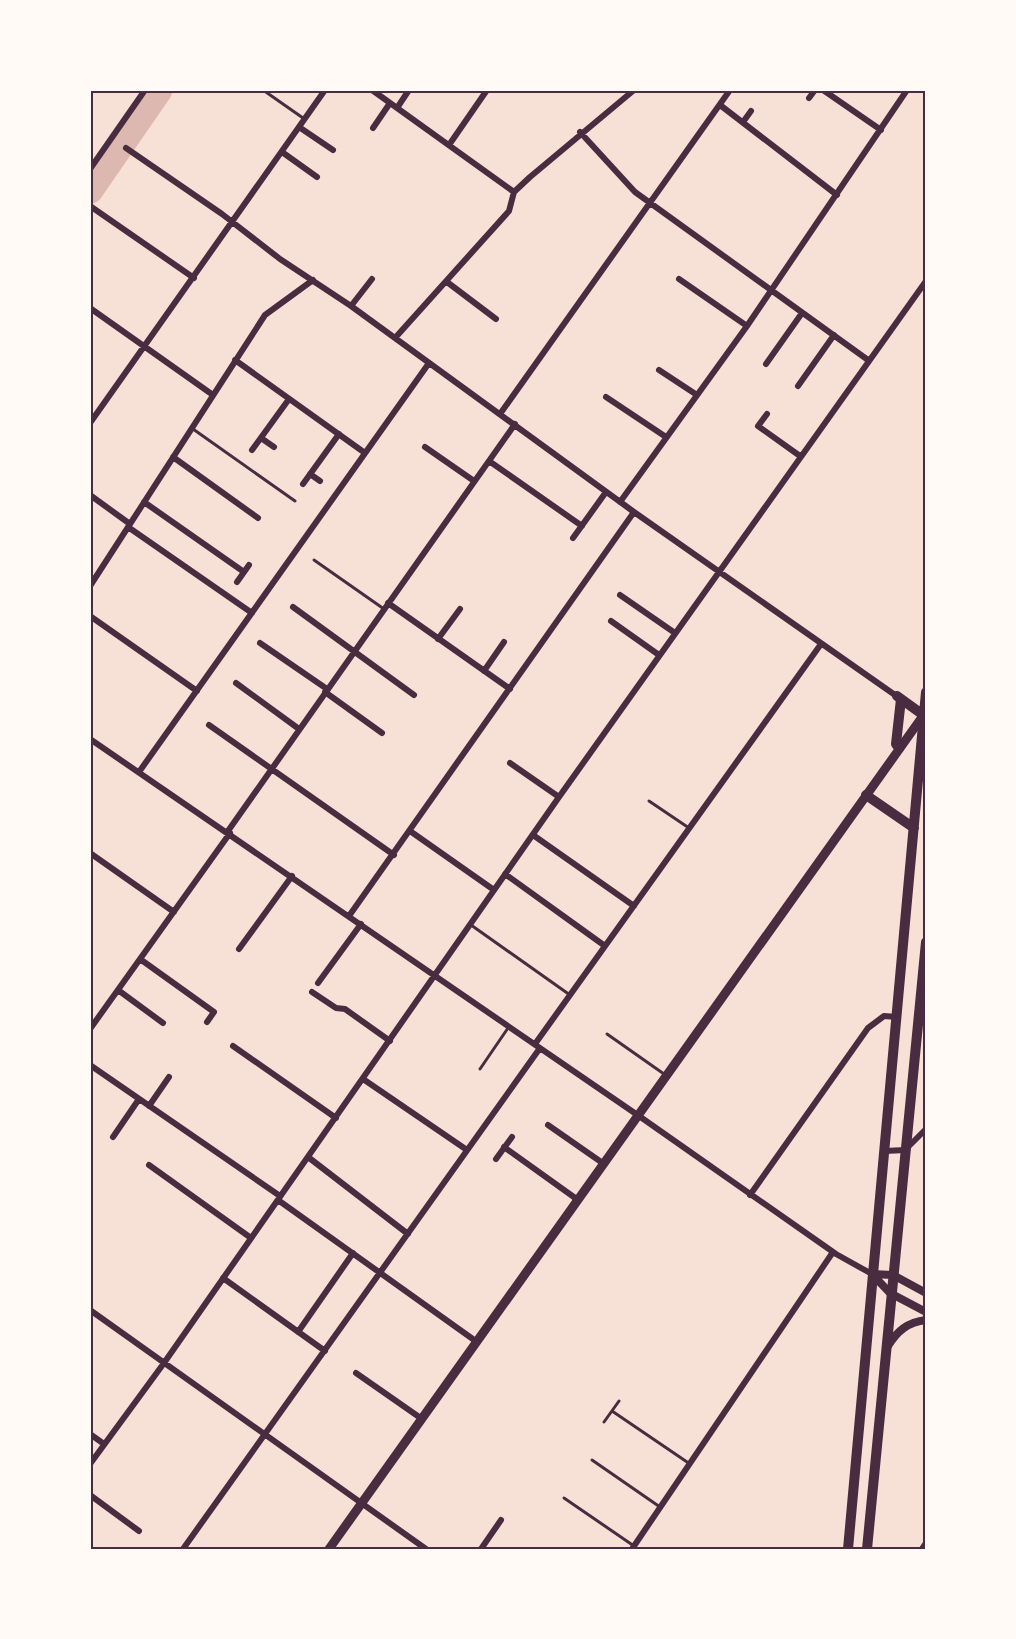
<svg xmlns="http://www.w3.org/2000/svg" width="1016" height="1639" font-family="'Archivo Narrow',sans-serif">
<rect width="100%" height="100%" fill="#f7e1d7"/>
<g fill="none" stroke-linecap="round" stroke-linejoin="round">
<path stroke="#dcb8b0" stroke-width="27" d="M 90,190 L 159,90"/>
<path stroke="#4a2c40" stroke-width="3" d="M 263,90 L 303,118
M 193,429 L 295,501
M 314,560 L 384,609
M 649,801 L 689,828
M 471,925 L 570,995
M 607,1034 L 664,1074
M 480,1069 L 508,1028
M 612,1411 L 690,1464
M 604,1422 L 619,1401
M 592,1460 L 660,1507
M 564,1498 L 634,1546"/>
<path stroke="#4a2c40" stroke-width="6" d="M 372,90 L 514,192
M 823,90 L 881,130
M 809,98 L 815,90
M 720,105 L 837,195
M 397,108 L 409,90
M 743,122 L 751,111
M 299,127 L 333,150
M 373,128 L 390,103
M 580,132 L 635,192 L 868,360
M 449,145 L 487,90
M 126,148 L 222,214 L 280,259 L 351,306 L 634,512 L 895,695
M 282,152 L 317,177
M 90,169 L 145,90
M 90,206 L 194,278
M 679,279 L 747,326
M 447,282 L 496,319
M 351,306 L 372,279
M 90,308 L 213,395
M 395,338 L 509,211 L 514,192 L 530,177 L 634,90
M 235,360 L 365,453
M 766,364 L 802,313
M 659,370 L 697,395
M 798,386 L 834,335
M 606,397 L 666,437
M 500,414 L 730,90
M 767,414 L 758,426 L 800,456
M 90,423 L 325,90
M 261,438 L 274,447
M 425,447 L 474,481
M 252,450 L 289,399
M 173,457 L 258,518
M 489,461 L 582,526
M 310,474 L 320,481
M 303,484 L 339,434
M 90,495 L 130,524
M 144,502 L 244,572
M 620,502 L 747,326 L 907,90
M 128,527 L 252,613
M 573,538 L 606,492
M 237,582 L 249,565
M 90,586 L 265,315 L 313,280
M 620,595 L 675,633
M 388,603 L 510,689
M 293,607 L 414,695
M 90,616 L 197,691
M 611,621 L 659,655
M 438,639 L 460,609
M 260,643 L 327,689
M 484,671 L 504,642
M 236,683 L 299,729
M 325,692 L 382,733
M 209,725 L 394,855
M 90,739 L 639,1116 L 836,1254 L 872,1274
M 510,763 L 559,797
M 139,772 L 429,363
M 228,831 L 515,424
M 410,831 L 494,890
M 533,835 L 634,906
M 90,853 L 174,912
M 505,874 L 605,946
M 349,916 L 634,512
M 239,949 L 292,876
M 140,959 L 214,1012 L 207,1022
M 318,983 L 361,924
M 118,990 L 163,1023
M 312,992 L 336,1008 L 345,1009 L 390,1041
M 90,1029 L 230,833
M 535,1044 L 821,644
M 233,1046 L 336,1118
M 90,1065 L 280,1196
M 363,1079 L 467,1150
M 149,1106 L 169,1077
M 548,1125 L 604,1164
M 113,1137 L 139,1099
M 504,1147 L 578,1200
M 885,1151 L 905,1150 L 926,1129
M 308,1157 L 408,1234
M 496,1159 L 512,1137
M 149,1165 L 251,1238
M 750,1195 L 868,1028 L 884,1016 L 897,1017
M 278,1200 L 477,1342
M 223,1278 L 325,1351
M 90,1310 L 426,1549
M 298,1332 L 353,1253
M 356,1373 L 422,1419
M 90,1434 L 104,1444
M 90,1464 L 164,1363 L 559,797 L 926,281
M 90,1495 L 139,1531
M 183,1549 L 540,1048
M 481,1549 L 501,1520
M 632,1549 L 833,1252
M 922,1549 L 926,1543"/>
<path stroke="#4a2c40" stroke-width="8" d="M 872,1274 L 890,1293 L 926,1312
M 872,1274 L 893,1275 L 926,1293
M 888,1346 C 897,1331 908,1322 926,1320"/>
<path stroke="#4a2c40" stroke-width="9" d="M 329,1549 L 925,713"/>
<path stroke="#4a2c40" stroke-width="10" d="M 897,696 L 926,717
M 899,748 L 896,744 L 901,699
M 866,795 L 914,828
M 848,1549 L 926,692
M 867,1549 L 926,942"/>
</g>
<rect width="1016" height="1639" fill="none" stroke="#fffaf5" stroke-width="183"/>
<rect x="92" y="92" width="832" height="1456" fill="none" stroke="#4a2c40" stroke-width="2"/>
</svg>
